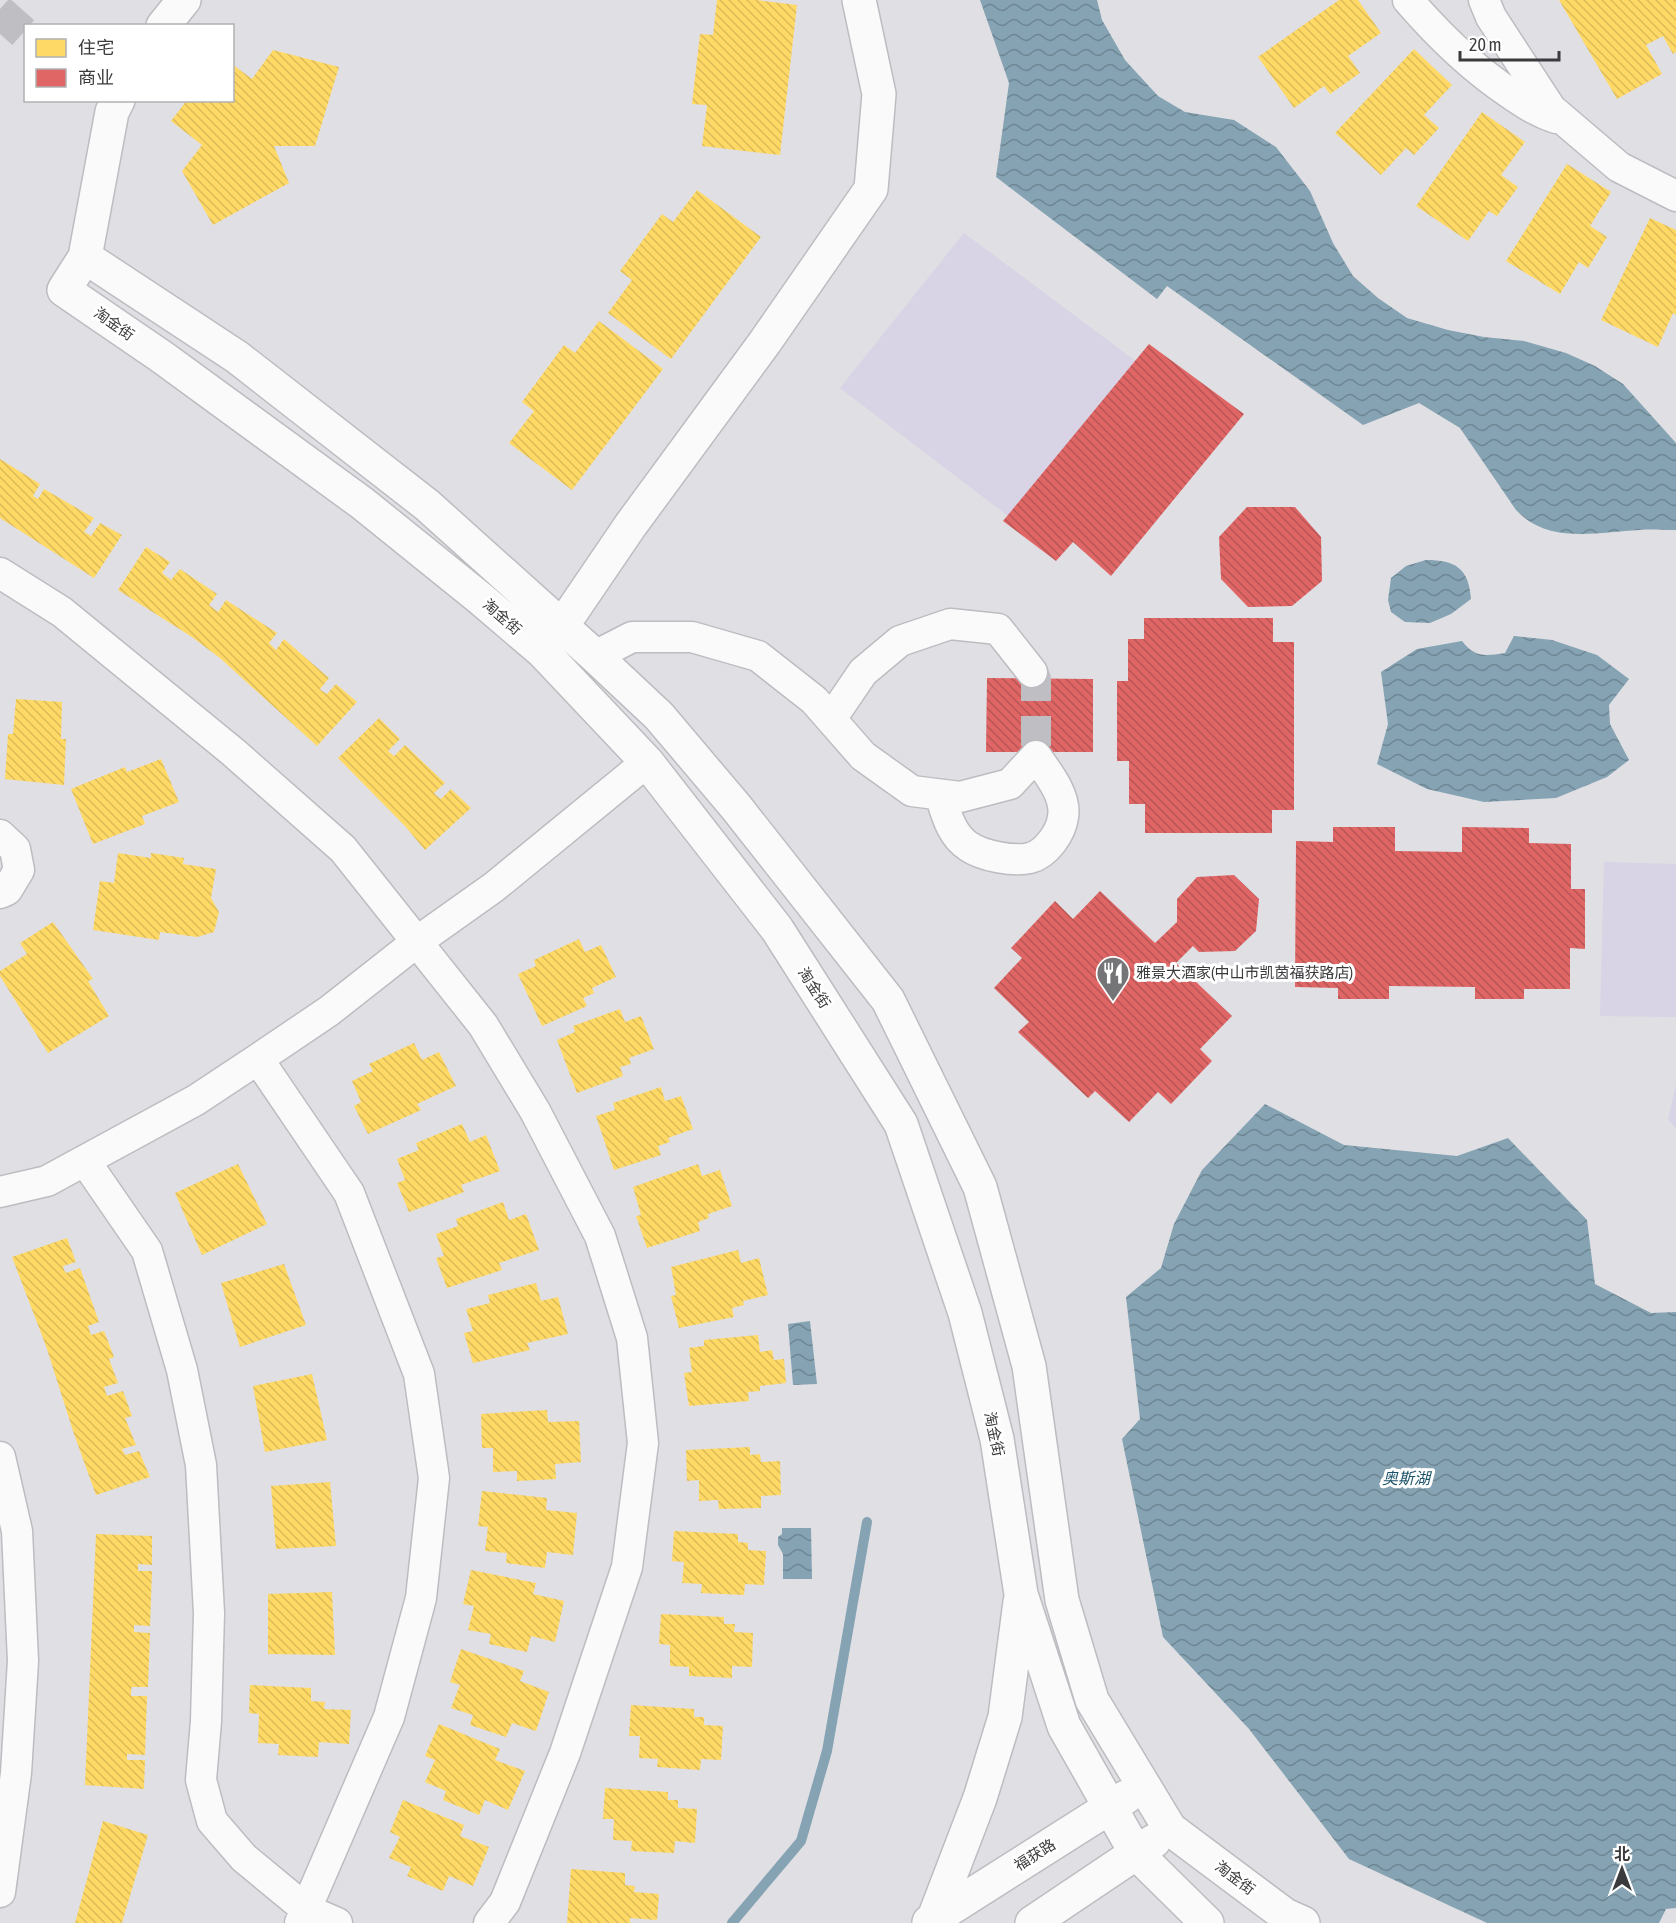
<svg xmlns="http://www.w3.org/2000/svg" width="1676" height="1923" font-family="'Asap Condensed','Noto Sans SC',sans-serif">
<defs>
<pattern id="water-waves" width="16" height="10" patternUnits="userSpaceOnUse" patternTransform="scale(1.5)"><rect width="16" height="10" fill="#85a3b3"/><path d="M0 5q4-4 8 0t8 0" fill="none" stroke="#6e8693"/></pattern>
<pattern id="homes-back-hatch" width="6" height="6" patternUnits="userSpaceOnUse" patternTransform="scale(1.5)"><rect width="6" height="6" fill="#ffd966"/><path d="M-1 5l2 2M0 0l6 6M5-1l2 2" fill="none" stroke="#dbbb59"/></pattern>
<pattern id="shops-back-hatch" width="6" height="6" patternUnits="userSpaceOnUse" patternTransform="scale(1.5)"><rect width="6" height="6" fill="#e06666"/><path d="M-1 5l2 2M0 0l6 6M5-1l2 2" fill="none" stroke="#b75555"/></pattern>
</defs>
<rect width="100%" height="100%" fill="#e0dfe4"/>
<path fill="#d8d3e5" d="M 964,233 L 1137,362 L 1008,516 L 840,388 Z
M 1604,862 L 1676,864 L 1676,1017 L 1600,1016 Z
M 1676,1085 L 1676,1129 L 1668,1119 Z"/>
<path fill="url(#water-waves)" d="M 980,0 L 1097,0 L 1102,20 L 1125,60 L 1158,96 L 1185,112 L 1234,120 L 1276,147 L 1310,191 L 1333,243 L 1353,276 L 1378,298 L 1407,318 L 1448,330 L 1484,337 L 1524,341 L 1566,353 L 1595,366 L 1623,384 L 1676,443 L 1676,530 C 1664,530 1651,529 1639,530 C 1598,532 1548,545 1516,510 L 1460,428 L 1419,403 L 1363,425 L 1167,286 L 1157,299 L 996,177 L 1009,83 Z
M 1426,560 C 1455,560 1469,568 1471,599 L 1451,614 L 1430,623 L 1405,622 L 1391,612 L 1388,600 L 1391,578 L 1406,566 Z
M 1514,636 L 1552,640 L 1597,655 L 1629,679 L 1609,705 L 1610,724 L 1629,760 L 1607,777 L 1556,798 L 1484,802 L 1427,789 L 1377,764 L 1388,724 L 1381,672 L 1417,649 L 1462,641 C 1475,658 1485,656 1505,653 Z
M 1265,1104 L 1344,1145 L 1457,1156 L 1508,1138 L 1587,1220 L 1595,1284 L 1651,1313 L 1676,1312 L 1676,1908 L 1666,1909 L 1659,1923 L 1487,1923 L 1349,1859 L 1249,1729 L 1163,1637 L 1122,1439 L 1140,1419 L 1126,1297 L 1161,1268 L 1174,1224 L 1202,1170 Z
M 810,1321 L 817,1384 L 793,1385 L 788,1324 Z
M 782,1528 L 811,1528 L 812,1579 L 783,1579 L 783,1554 L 778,1545 L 778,1537 L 782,1534 Z"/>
<path fill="url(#homes-back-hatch)" d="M 717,0 L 757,0 L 797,5 L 780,155 L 702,146 L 707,105 L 692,104 L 700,34 L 713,35 Z
M 1339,0 L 1358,0 L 1381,33 L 1348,56 L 1360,73 L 1330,94 L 1324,86 L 1294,108 L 1258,57 Z
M 1559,0 L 1676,0 L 1676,52 L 1673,54 L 1663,36 L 1646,45 L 1662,74 L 1617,99 Z
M 1414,49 L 1452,85 L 1424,115 L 1439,128 L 1414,155 L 1406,148 L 1381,175 L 1335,133 Z
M 273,50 L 339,67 L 315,146 L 274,146 L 289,183 L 213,225 L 182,171 L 202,145 L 171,121 L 187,100 L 232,100 L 232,64 L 252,79 Z
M 1482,112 L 1525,142 L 1501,175 L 1518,187 L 1497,216 L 1489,211 L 1468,241 L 1416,206 Z
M 1567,164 L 1611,192 L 1590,226 L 1607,237 L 1588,268 L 1579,262 L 1560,294 L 1506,261 Z
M 697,190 L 761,237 L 671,359 L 608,313 L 632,280 L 620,271 L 662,214 L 673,222 Z
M 1650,218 L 1676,230 L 1676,315 L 1673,313 L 1658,347 L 1601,320 Z
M 599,321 L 663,369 L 572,490 L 509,443 L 534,411 L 522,402 L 564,345 L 575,353 Z
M 0,459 L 40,484 L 33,496 L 38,499 L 44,489 L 94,518 L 84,532 L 88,534 L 91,536 L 100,523 L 122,535 L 94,578 L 0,518 Z
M 146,547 L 170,562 L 162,573 L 171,580 L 180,569 L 217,594 L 209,605 L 218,612 L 226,600 L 277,633 L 269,643 L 276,650 L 284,639 L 329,678 L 320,689 L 322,691 L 327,694 L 336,684 L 357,702 L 317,746 L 220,658 L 192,637 L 118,590 Z
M 16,699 L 62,702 L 61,739 L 66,739 L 64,785 L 5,779 L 8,734 L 13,734 Z
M 379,718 L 400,739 L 388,751 L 394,756 L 405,745 L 445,783 L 434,793 L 437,796 L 441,799 L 451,789 L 471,808 L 425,850 L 405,826 L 338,758 Z
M 161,759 L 179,802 L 142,816 L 145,824 L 93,844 L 71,789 L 125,767 L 127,772 Z
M 118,853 L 151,858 L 151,853 L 184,858 L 183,864 L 216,869 L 211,898 L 219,912 L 214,932 L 197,937 L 160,932 L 159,940 L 93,930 L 100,881 L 114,883 Z
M 53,922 L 93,979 L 88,981 L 109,1016 L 48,1053 L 0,976 L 0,971 L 27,954 L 20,943 Z
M 579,939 L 585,952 L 601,945 L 616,977 L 592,988 L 594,993 L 583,998 L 587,1006 L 542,1026 L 518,974 L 536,966 L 534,960 Z
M 620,1009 L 625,1022 L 641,1016 L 654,1049 L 629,1058 L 631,1064 L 620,1067 L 623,1076 L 577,1093 L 557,1040 L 575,1032 L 573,1026 Z
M 414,1043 L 422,1060 L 439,1052 L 456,1086 L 417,1104 L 421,1110 L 368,1134 L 354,1106 L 361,1102 L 352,1081 L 373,1071 L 369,1064 Z
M 661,1087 L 665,1101 L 681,1096 L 693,1129 L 668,1138 L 670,1142 L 658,1146 L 661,1155 L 614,1170 L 596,1116 L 615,1110 L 613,1103 Z
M 462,1124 L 470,1142 L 486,1135 L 500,1171 L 461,1185 L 464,1192 L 409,1212 L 397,1183 L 405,1180 L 397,1159 L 419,1150 L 416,1143 Z
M 238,1164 L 267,1224 L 202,1255 L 175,1193 Z
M 698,1164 L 702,1176 L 720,1170 L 732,1206 L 708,1214 L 709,1218 L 698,1222 L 700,1231 L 647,1248 L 636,1216 L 641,1215 L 633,1187 Z
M 503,1202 L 509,1220 L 526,1214 L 539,1250 L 499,1263 L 502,1270 L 447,1288 L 436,1258 L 444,1256 L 436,1234 L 458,1226 L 456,1219 Z
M 67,1238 L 76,1262 L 63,1266 L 64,1270 L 66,1273 L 80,1268 L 99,1322 L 88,1326 L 91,1335 L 104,1331 L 114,1357 L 109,1359 L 118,1383 L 104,1387 L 107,1396 L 123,1391 L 132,1416 L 125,1418 L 136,1445 L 122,1449 L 125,1455 L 139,1451 L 150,1477 L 96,1495 L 74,1434 L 46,1346 L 12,1257 Z
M 738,1250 L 741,1263 L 759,1258 L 768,1295 L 743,1301 L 744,1305 L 732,1308 L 734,1317 L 679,1328 L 671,1296 L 676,1295 L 671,1267 Z
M 284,1264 L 306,1325 L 240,1347 L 221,1283 Z
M 536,1283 L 541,1301 L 558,1297 L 568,1334 L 527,1343 L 530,1350 L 473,1363 L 464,1333 L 473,1331 L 466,1309 L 490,1303 L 488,1295 Z
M 758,1335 L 760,1352 L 772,1350 L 774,1360 L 784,1359 L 786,1383 L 760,1386 L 760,1391 L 748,1392 L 749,1401 L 689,1406 L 684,1373 L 692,1372 L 689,1348 L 704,1346 L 704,1340 Z
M 312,1374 L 327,1440 L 265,1452 L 253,1386 Z
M 547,1410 L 548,1422 L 579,1421 L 581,1462 L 555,1464 L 556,1479 L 517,1481 L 517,1471 L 493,1472 L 493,1448 L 482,1448 L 481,1414 Z
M 750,1447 L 750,1455 L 760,1454 L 761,1462 L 780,1461 L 781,1495 L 761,1496 L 761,1508 L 719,1509 L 718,1500 L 699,1501 L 699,1480 L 687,1481 L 686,1450 Z
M 330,1482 L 336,1546 L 276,1549 L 271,1486 Z
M 482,1491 L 547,1498 L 546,1510 L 577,1513 L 573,1555 L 547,1552 L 545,1568 L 506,1563 L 507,1553 L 485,1551 L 488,1527 L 478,1526 Z
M 674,1531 L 738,1534 L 738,1542 L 748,1543 L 748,1550 L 766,1551 L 764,1585 L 745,1584 L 744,1595 L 701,1593 L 702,1584 L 682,1583 L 684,1562 L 672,1561 Z
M 96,1534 L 152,1536 L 152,1565 L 138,1564 L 138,1571 L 152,1571 L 150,1626 L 134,1625 L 134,1632 L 150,1633 L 148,1687 L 132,1687 L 131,1691 L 131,1696 L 147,1696 L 145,1755 L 127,1754 L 127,1760 L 145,1760 L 144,1789 L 85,1785 Z
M 471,1570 L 536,1583 L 533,1594 L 564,1601 L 555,1642 L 531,1636 L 527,1652 L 489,1644 L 491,1634 L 468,1630 L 474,1606 L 463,1604 Z
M 332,1592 L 335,1655 L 268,1654 L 268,1594 Z
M 661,1614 L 724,1617 L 724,1624 L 735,1624 L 734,1632 L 753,1633 L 752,1667 L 732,1666 L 732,1678 L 689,1676 L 689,1667 L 670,1666 L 670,1645 L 659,1644 Z
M 461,1649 L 524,1671 L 520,1681 L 549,1692 L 536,1731 L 512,1723 L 506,1737 L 470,1725 L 473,1715 L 451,1708 L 460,1685 L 450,1682 Z
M 250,1685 L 311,1688 L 311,1701 L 325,1702 L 324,1709 L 351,1710 L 349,1744 L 319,1742 L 318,1757 L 278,1755 L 279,1744 L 258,1743 L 259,1714 L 249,1713 Z
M 631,1705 L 694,1709 L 694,1717 L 704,1717 L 704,1725 L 723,1726 L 721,1760 L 701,1759 L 700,1770 L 657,1767 L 658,1759 L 639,1758 L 640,1736 L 629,1736 Z
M 439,1724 L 500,1749 L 495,1760 L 525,1771 L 508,1810 L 485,1800 L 479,1815 L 443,1800 L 446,1791 L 425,1782 L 435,1760 L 425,1756 Z
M 605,1788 L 668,1792 L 668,1800 L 678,1800 L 678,1808 L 697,1809 L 695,1843 L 675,1841 L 674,1853 L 631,1851 L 632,1841 L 613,1840 L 614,1819 L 603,1819 Z
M 403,1800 L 464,1825 L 460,1836 L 489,1847 L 473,1886 L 449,1876 L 443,1891 L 407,1876 L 411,1867 L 389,1858 L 400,1837 L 390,1832 Z
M 103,1821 L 148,1835 L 122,1923 L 75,1923 Z
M 571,1869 L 625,1873 L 625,1885 L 635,1886 L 634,1892 L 659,1894 L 657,1920 L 630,1918 L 630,1923 L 567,1923 Z"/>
<path fill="url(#shops-back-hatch)" d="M 1149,344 L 1244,414 L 1111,576 L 1073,542 L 1056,561 L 1003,521 Z
M 1247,507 L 1295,507 L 1321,537 L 1322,581 L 1292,606 L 1248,607 L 1221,579 L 1219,537 Z
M 1144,618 L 1273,618 L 1273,642 L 1294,642 L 1294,810 L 1272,810 L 1272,833 L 1145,833 L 1145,804 L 1129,804 L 1129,761 L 1117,761 L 1117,681 L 1128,681 L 1128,639 L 1144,639 Z
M 987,678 L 1093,679 L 1093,752 L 986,752 Z
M 1333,827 L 1395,827 L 1395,851 L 1462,852 L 1462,827 L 1529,828 L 1529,843 L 1571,844 L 1571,889 L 1585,889 L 1585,949 L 1570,948 L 1570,989 L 1524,989 L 1524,999 L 1475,999 L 1475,987 L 1389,986 L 1389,999 L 1338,999 L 1338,988 L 1295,987 L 1296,841 L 1333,842 Z
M 1234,875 L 1259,899 L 1256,931 L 1235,951 L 1199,952 L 1193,946 L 1176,963 L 1232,1016 L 1200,1049 L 1212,1061 L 1171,1104 L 1158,1092 L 1129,1122 L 1095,1091 L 1088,1098 L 1018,1032 L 1029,1022 L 994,988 L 1022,958 L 1011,948 L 1055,901 L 1073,919 L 1100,891 L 1155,943 L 1177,922 L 1177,899 L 1197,877 Z"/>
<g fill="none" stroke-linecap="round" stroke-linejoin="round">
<path stroke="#85a3b3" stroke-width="10" d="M 732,1923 L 801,1841 L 827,1751 L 867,1522"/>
<path stroke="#bfbec3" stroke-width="30" stroke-dasharray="30 15" stroke-linecap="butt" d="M 1032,672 L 1036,679 L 1036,756"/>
<path stroke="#bfbec3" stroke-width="33" stroke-dasharray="33 16" stroke-linecap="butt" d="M 0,34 L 30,0"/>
<defs>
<path id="minor" d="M 1408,0 C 1439,36 1472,68 1511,94 C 1526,104 1539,113 1556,118
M 1484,0 L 1491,17 L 1551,109 L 1619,167 L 1676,196
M 0,573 L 62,612 L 233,752 L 343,849 L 483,1025 L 535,1111 L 600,1236 L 632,1338 L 643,1443 L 627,1567 L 565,1753 L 505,1902 L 489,1923
M 595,656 L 632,637 L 692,637 L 758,656 L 814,700 L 863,756 L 912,791 L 960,797 L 1010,784 L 1036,756 C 1047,772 1067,796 1063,817 C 1061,833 1046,854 1030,858 C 1014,862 982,856 968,846 C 951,835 946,813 940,795
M 831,719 L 863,672 L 900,641 L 950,624 L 998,629 L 1032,672
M 0,835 L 15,849 L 19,870 L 7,890 L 0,893
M 258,1059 L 349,1193 L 419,1374 L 434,1478 L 421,1598 L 389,1717 L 300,1923
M 85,1161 L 147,1251 L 182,1370 L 201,1465 L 209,1613 L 206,1721 L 201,1780 L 212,1821 L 244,1858 L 307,1910 L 337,1923
M 0,1192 L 47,1181 L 196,1100 L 258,1059 L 329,1011 L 418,941 L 494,887 L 647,762
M 0,1457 L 17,1531 L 23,1661 L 16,1773 L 0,1892"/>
<path id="tertiary" d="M 163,26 L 184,0
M 118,100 L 112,112 L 85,257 L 64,290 L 162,357 L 362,503 L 481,599 L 542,651 L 647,762 L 777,929 L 901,1124 L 965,1313 L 997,1439 L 1021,1594 L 1064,1726 L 1136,1853 L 1207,1923
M 85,257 L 237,357 L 427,505 L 595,656 L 659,716 L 736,807 L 888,1000 L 980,1187 L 1029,1366 L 1062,1600 L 1092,1700 L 1170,1829 L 1285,1915 L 1303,1923
M 549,643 L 562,626 L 630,526 L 765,342 L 871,189 L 879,94 L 859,0
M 934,1918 L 980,1798 L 1005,1717 L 1020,1602
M 929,1922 L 1126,1797
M 1032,1923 L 1154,1841"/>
</defs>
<use href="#minor" stroke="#bdbcc0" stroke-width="33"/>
<use href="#tertiary" stroke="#bdbcc0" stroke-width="36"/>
<use href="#minor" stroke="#fafafb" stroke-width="30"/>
<use href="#tertiary" stroke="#fafafb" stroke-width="33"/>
</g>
<defs>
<symbol id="restaurant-pin" viewBox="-11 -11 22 30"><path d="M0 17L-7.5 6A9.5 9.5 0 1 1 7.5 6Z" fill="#757477" stroke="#fff"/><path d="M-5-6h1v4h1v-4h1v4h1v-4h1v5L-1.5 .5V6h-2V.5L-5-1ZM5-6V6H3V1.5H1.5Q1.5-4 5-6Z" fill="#fff"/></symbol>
</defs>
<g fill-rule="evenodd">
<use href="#restaurant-pin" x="1094" y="954" width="38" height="52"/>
</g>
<g text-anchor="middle" stroke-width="6" stroke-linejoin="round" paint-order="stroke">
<g font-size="15" fill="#3b3a3d" stroke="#fff">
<text transform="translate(114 324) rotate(35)" y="5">淘金街</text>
<text transform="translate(502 617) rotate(41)" y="5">淘金街</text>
<text transform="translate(814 988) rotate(57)" y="5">淘金街</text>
<text transform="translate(994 1434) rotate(78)" y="5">淘金街</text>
<text transform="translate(1035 1855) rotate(-32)" y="5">福获路</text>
<text transform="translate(1235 1878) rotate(37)" y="5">淘金街</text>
</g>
<g font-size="15" fill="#3b3a3d" stroke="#fff" text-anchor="start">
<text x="1136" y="978">雅景大酒家(中山市凯茵福获路店)</text>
</g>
<g font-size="16" font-style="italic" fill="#1b536b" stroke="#fff">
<text x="1406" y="1484">奥斯湖</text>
</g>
</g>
<rect x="24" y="24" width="210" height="78" fill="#ffffff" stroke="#b1b0b1" stroke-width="1.5"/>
<rect x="36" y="39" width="30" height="18" fill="#ffd966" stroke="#b1b0b1" stroke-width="1.5"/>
<text x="78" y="54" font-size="18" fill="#3b3a3d">住宅</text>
<rect x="36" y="69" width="30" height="18" fill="#e06666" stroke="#b1b0b1" stroke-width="1.5"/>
<text x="78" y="84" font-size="18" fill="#3b3a3d">商业</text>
<g transform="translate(1622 1869)" stroke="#ffffff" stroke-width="4.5" paint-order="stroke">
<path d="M0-4.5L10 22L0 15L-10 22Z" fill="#3b3a3d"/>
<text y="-9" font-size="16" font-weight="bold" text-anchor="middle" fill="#3b3a3d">北</text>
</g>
<path d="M1460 51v9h99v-9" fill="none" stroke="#3b3a3d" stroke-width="3"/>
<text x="1469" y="51" font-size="18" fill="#3b3a3d" stroke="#ffffff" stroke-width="4.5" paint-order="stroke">20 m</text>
</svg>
